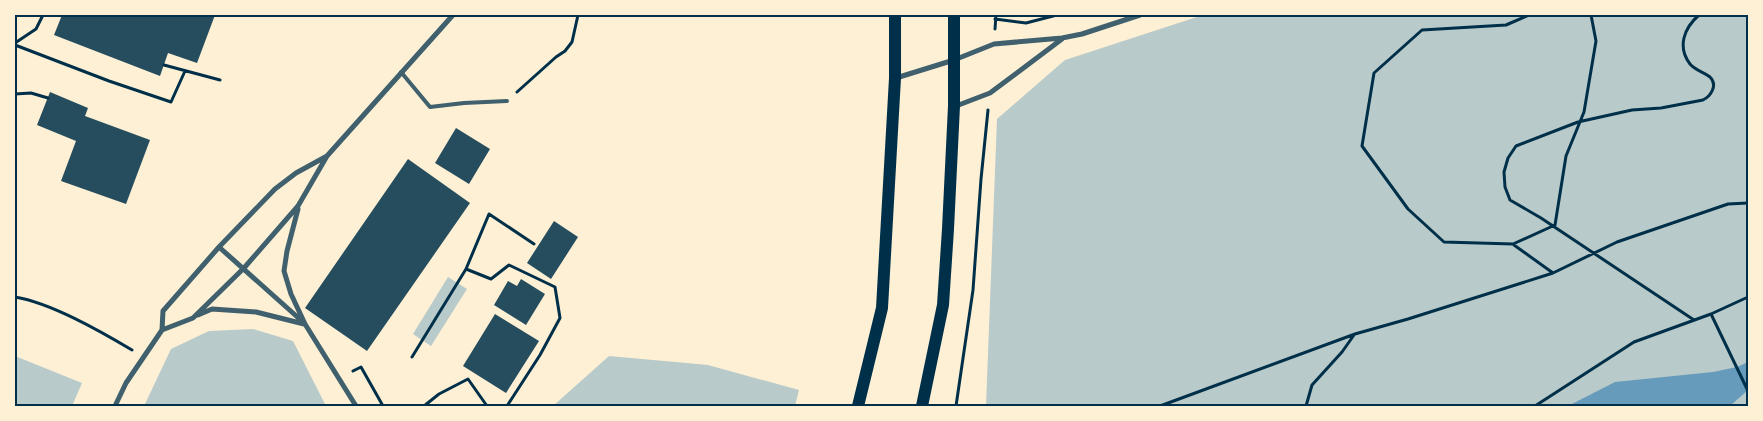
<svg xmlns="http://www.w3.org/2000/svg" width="1763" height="421" font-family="Jost,sans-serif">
<rect width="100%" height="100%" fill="#fdf0d5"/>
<path fill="#b9caca" d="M 1203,15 L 1748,15 L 1748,406 L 986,406 L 997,119 L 1065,60 Z
M 448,277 L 467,289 L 431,346 L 413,334 Z
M 253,329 L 293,341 L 326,406 L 144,406 L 171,349 L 209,331 Z
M 15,356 L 82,383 L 72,406 L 15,406 Z
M 609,356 L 708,365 L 799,390 L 795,406 L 553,406 Z"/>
<path fill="#669bbc" d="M 1748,362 L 1748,390 L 1730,406 L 1568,406 L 1615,382 L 1713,372 L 1737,367 Z"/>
<path fill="#264d5e" d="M 62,15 L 215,15 L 197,63 L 168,53 L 160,76 L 54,35 Z
M 50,92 L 88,108 L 85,116 L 150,140 L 126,204 L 61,181 L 76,141 L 37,125 Z
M 456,128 L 490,149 L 469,184 L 435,163 Z
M 408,159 L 470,203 L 367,351 L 305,308 Z
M 554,221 L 578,237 L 551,279 L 527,263 Z
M 521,279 L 545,294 L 526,325 L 494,305 L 508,281 L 517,286 Z
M 495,314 L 539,341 L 506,393 L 463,366 Z"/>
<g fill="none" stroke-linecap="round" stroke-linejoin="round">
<path stroke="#003049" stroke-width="3" d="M 1529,15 L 1506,25 L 1422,30 L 1374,73 L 1362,146 L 1408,209 L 1444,242 L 1513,244 L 1555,225 L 1566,156 L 1584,112 L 1596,41 L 1591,15
M 995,19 L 1026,23 L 1057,15
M 995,29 L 996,15
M 15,43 L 36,29 L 43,15
M 15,45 L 109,81 L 171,102 L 185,71
M 164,65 L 220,80
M 517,92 L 556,57 L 565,51 L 572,42 L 578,15
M 15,94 L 31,93 L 48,98
M 1514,245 L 1553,273
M 466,269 L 489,214 L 534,244
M 15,297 C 51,303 100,331 132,350
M 1711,314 L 1748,391
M 1694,320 L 1541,218 L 1510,200 L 1505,187 L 1504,172 L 1508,158 L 1516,146 L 1578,122 L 1632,110 L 1661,108 L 1703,100 C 1711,96 1718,85 1710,77 C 1704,72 1696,71 1690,64 C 1677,47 1684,28 1699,15
M 412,357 L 466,269 L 491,279 L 509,265 L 555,287 L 560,318 L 540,355 L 507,406
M 353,371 L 361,367 L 383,406
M 424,406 L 439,394 L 468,379 L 487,406
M 956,406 L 973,290 L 981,179 L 988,110
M 1160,406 L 1355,334 L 1408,319 L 1553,273 L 1617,242 L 1728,204 L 1748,203
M 1306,406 L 1312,385 L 1342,352 L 1354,335
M 1535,406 L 1634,342 L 1711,314 L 1748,297"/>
<path stroke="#3f606c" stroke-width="4" d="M 401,72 L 430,107 L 464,103 L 507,101"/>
<path stroke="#3f606c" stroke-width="5" d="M 896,78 L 954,60 L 994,44 L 1062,38 L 1082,34 L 1140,15
M 956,106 L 990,93 L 1062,39
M 298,209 L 287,251 L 284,271 L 291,294 L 305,324 L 356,406
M 219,247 L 303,322
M 198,315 L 212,309 L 256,312 L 304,324
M 162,330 L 163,311 L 219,247 L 275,189 L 296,173 L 327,156
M 115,406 L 126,383 L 162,330 L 193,318 L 244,268 L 298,206 L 327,156 L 453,15"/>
<path stroke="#003049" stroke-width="12" d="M 858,406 L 882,308 L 895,78 L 895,15
M 922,406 L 943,305 L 948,229 L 954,106 L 954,15"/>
</g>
<rect width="1763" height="421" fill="none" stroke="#fdf0d5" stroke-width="32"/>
<rect x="16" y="16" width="1731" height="389" fill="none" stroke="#003049" stroke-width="2"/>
</svg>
